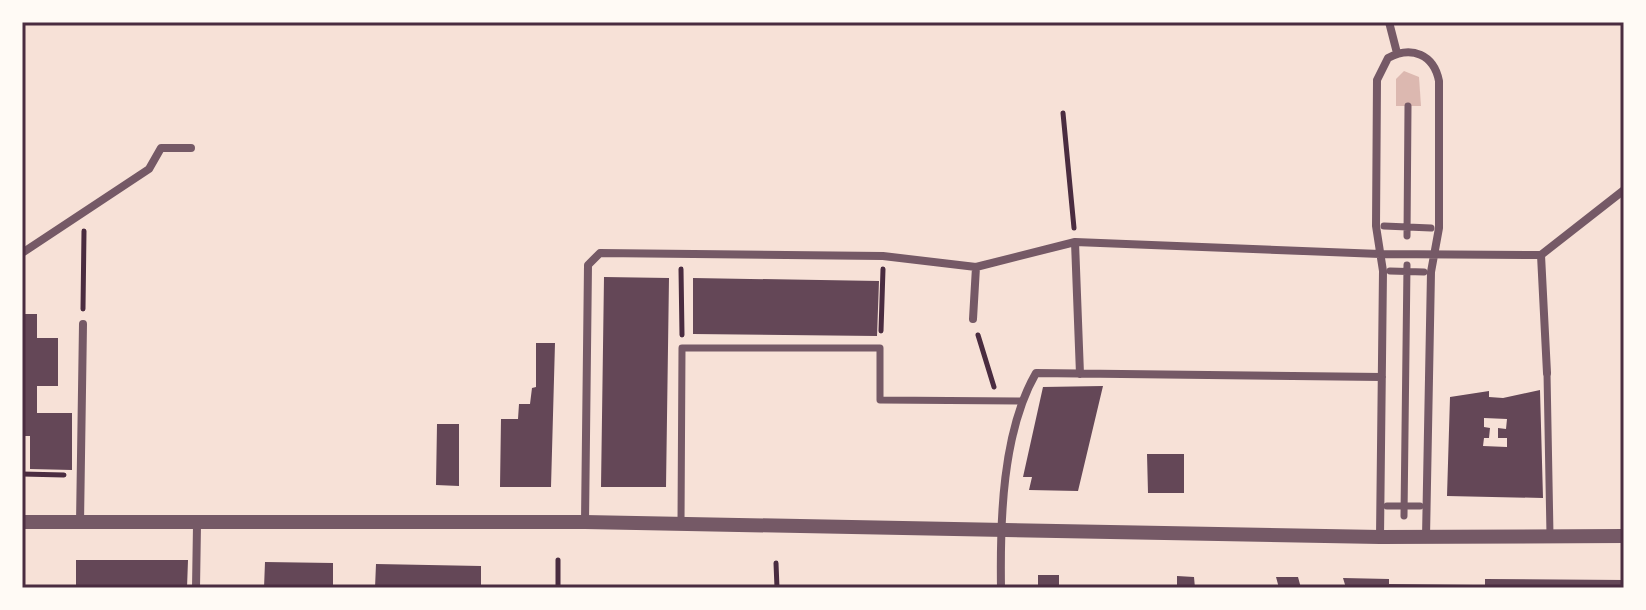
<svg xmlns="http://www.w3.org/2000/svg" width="1646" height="610" font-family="'PT Sans',sans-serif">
<rect width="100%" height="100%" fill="#f7e1d7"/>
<path fill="#dcb8b0" d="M 1404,71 L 1419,77 L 1421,106 L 1396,106 L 1396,79 Z"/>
<path fill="#644757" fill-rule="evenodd" d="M 604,277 L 669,278 L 666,487 L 601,487 Z
M 693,278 L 879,281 L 877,336 L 693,334 Z
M 22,314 L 37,314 L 37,338 L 58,338 L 58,386 L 37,386 L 37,413 L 72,413 L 72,470 L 30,469 L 30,436 L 22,436 Z
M 536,343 L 555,343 L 551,487 L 500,487 L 501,419 L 518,419 L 519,404 L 530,404 L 532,388 L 536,387 Z
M 1103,386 L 1078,491 L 1029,490 L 1032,477 L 1023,477 L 1043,387 Z
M 1540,390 L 1543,498 L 1447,496 L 1450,397 L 1489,391 L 1489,397 L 1503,398 ZM 1484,418 L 1507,419 L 1506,429 L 1498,428 L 1498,438 L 1507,438 L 1507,447 L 1483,446 L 1484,438 L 1489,438 L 1490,428 L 1484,427 Z
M 437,424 L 459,424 L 459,486 L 436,485 Z
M 1147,454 L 1184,454 L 1184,493 L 1148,493 Z
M 76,560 L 188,560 L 187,588 L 76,588 Z
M 265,562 L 333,563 L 333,588 L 264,588 Z
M 376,564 L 481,566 L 481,588 L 375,588 Z
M 1038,575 L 1059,575 L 1059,588 L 1038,588 Z
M 1177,576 L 1194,577 L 1195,588 L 1177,588 Z
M 1276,577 L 1298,577 L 1301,588 L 1279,588 Z
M 1343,578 L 1389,579 L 1389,584 L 1473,585 L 1473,588 L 1346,588 Z
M 1485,579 L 1624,580 L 1624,588 L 1485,588 Z"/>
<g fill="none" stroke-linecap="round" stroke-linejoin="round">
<path stroke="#4a2c40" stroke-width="5" d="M 1063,113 L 1074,228
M 681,269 L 682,335
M 83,309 L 84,231
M 881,331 L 883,269
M 978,335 L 994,387
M 22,474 L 64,475
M 776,563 L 777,588
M 558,588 L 558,560"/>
<path stroke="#755966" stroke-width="7" d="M 1384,226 L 1431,228
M 1407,236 L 1408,106
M 1390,271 L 1424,272
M 1547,373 L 1550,535
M 1387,506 L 1420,506
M 1404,516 L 1407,265
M 681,523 L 682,348 L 880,348 L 880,400 L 1020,401"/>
<path stroke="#755966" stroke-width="8" d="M 1389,22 L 1397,53
M 1075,242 L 1080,374
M 22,253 L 149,169 L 161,148 L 191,148
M 1541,255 L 1547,373
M 1541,255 L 1624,190
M 973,319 L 976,267
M 585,522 L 588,265 L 600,253 L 883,256 L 976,267 L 1075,242 L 1380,254 L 1541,255
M 80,523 L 83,324
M 1380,537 L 1383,271 L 1376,226 L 1377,80 L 1388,58 C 1412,45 1434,55 1439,81 L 1439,228 L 1431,272 L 1426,537
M 196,588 L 197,525
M 1001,588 C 1000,521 1002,432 1036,373 L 1382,377"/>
<path stroke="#755966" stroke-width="14" d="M 22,522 L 585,522 L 1380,537 L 1624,536"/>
</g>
<rect width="1646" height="610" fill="none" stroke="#fffaf5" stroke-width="48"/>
<rect x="24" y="24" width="1598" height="562" fill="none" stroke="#4a2c40" stroke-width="3"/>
</svg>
